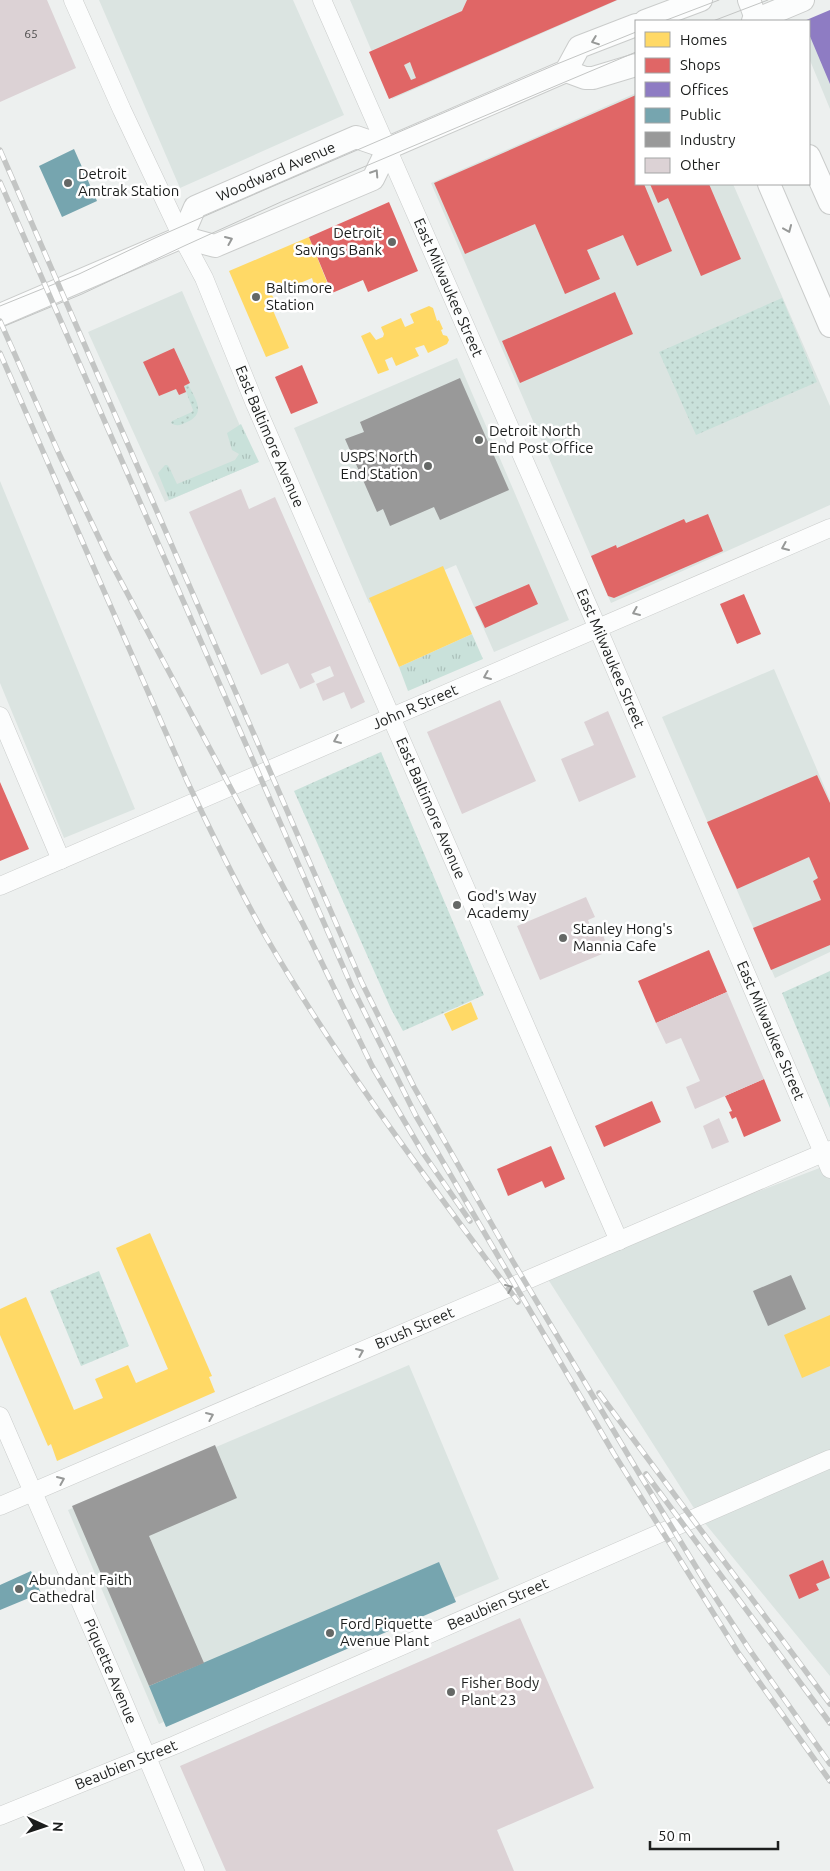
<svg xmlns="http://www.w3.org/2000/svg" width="830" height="1871" font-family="Ubuntu,sans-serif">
<defs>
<pattern id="grass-dots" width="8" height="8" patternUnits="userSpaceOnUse" patternTransform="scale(1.25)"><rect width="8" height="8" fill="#c9e1da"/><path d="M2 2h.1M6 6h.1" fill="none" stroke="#acc1bb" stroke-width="1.8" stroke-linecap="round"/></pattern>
<pattern id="park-tufts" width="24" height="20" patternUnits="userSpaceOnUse" patternTransform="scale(1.25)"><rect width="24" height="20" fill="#c9e1da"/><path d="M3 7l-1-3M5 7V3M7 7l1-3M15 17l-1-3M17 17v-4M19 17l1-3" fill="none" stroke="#acc1bb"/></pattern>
</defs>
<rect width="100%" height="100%" fill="#edf0ef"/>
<path fill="#dbe4e1" d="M 99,0 L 293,0 L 344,115 L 180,188 Z
M 350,0 L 618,0 L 392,99 Z
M 830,11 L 830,109 L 809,58 L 809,21 L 807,21 Z
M 636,93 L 636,184 L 733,184 L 830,406 L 830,505 L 611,603 L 431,183 Z
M 182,291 L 256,463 L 165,502 L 88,332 Z
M 457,358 L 569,620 L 494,652 L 456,565 L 369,603 L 294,428 Z
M 0,481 L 135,809 L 64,838 L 0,683 Z
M 774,669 L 830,800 L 830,952 L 775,978 L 662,717 Z
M 830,1164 L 830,1676 L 699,1516 L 544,1273 Z
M 409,1365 L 499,1579 L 159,1724 L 68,1510 Z"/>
<path fill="url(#grass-dots)" d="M 782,298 L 817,382 L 696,435 L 659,352 Z
M 188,384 C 195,399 207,413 187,422 C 181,425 177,427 171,423 L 172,421 L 192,412 L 193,410 L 184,386 Z
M 381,752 L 484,995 L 403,1031 L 391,1009 L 294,791 Z
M 830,971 L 830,1108 L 782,993 Z
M 99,1271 L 129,1346 L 81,1366 L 50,1291 Z"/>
<path fill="url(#park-tufts)" d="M 241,424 L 259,462 L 169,500 L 158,473 L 165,465 L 167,465 L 169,467 L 177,484 L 235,460 L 239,454 L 232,450 L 227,433 Z
M 472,634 L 483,659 L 408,691 L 399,667 Z"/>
<path fill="#ffd966" d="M 309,237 L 327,282 L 315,288 L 312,278 L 272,295 L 274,299 L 269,301 L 289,348 L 266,357 L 229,271 Z
M 429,306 L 433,308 L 437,321 L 439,320 L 443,329 L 441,330 L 443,335 L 447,336 L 449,340 L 447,344 L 428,353 L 424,345 L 415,348 L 419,356 L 396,366 L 392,357 L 385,360 L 389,370 L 378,374 L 361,336 L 370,332 L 376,340 L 383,337 L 384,334 L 381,327 L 401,318 L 405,327 L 414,323 L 410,314 Z
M 443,566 L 472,634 L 399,667 L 369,598 Z
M 471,1002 L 478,1019 L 452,1031 L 444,1014 Z
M 150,1233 L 212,1376 L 209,1377 L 215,1392 L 57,1461 L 51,1444 L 48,1446 L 0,1335 L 0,1309 L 26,1297 L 74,1410 L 103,1398 L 95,1379 L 128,1365 L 136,1383 L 168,1369 L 116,1248 Z
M 830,1315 L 830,1366 L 802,1378 L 784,1335 Z"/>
<path fill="#e06666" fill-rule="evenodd" d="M 467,0 L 617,0 L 389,99 L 369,52 L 462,11 ZM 410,62 L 416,78 L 411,80 L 404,65 Z
M 636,95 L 636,184 L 644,184 L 672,251 L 637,266 L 623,235 L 587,250 L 600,279 L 565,294 L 535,224 L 465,254 L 434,183 Z
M 650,184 L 709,184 L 741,259 L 701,276 L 668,198 L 658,203 Z
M 389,202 L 418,271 L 368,292 L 363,280 L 332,293 L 309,237 Z
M 615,292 L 633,334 L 520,383 L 502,341 Z
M 174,348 L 190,383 L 184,386 L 186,392 L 179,395 L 176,389 L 159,396 L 143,362 Z
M 302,365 L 318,403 L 291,414 L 275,377 Z
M 708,514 L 723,551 L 614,598 L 608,596 L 591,556 L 616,545 L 617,548 L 684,519 L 686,523 Z
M 529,584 L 538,604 L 485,628 L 475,607 Z
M 744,594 L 761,634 L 737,644 L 720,604 Z
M 817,775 L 830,803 L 830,945 L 771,970 L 753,928 L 821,900 L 813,881 L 818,878 L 809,857 L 737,889 L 707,822 Z
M 0,782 L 29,849 L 0,861 Z
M 709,950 L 727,992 L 656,1023 L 638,981 Z
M 764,1079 L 781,1121 L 744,1137 L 736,1117 L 732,1119 L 729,1112 L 732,1111 L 725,1096 Z
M 652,1101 L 661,1122 L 604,1147 L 595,1126 Z
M 551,1146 L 565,1179 L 545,1188 L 542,1181 L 508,1196 L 497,1169 Z
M 823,1560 L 830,1578 L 816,1584 L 819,1590 L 799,1599 L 789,1575 Z"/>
<path fill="#8e7cc3" d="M 830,10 L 830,84 L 809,34 L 809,21 L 804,21 Z"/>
<path fill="#76a5af" d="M 74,149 L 97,201 L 62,217 L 39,166 Z
M 439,1562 L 456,1602 L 166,1727 L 149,1686 Z
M 31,1571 L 41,1593 L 0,1610 L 0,1585 Z"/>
<path fill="#999" d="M 460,378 L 509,490 L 440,520 L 434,507 L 390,526 L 383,509 L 377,512 L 345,439 L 364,432 L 360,422 Z
M 791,1275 L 806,1309 L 768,1326 L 753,1291 Z
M 215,1445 L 237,1498 L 149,1536 L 204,1663 L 149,1686 L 72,1506 Z"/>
<path fill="#dcd2d5" d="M 0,0 L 47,0 L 76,68 L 0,102 Z
M 241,489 L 249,509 L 275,497 L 365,702 L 351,709 L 344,692 L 323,701 L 316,684 L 334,676 L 330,666 L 311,674 L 315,682 L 300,689 L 288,663 L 261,675 L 189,512 Z
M 500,700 L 536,781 L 462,814 L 427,732 Z
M 608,711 L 636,777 L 579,802 L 561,759 L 594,745 L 584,722 Z
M 586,897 L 595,917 L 588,920 L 593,933 L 601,930 L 606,943 L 599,946 L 602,954 L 540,980 L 517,926 Z
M 727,992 L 764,1079 L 695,1109 L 686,1087 L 700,1081 L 681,1038 L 666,1044 L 656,1023 Z
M 719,1118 L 729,1142 L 712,1149 L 703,1126 Z
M 520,1618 L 594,1788 L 497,1830 L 514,1871 L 226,1871 L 180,1766 Z"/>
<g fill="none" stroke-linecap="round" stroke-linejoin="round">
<defs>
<g id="minor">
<path id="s1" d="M 73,0 L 122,110 L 182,237 L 204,278 L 255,404 L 619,1241"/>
<path id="s2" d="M 322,0 L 592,615 L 830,1169"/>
<path d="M 0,716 L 61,860"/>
<path id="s3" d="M 0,886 L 830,528"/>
<path id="s4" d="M 0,1416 L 113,1677 L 195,1871"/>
<path id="s5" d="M 0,1506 L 830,1150"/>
<path id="s6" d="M 0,1816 L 175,1745 L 830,1459"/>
</g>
<g id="major">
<path d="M 749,0 L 757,21"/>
<path d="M 645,21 L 701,0"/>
<path d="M 753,21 L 803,0"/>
<path d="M 566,71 L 585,78 L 593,78 L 636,65"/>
<path d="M 809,156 L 830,203"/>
<path d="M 769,184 L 830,326"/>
<path id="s7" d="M 182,237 L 195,207 L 356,137 L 388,148"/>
<path d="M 0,315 L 182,237 L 215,246 L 373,179 L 388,148 L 566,71 L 579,47 L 636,25"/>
</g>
</defs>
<use href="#minor" stroke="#cacccb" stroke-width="19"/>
<use href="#major" stroke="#cacccb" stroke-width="24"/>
<use href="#minor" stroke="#fcfdfd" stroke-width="18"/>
<use href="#major" stroke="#fcfdfd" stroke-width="22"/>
<path stroke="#c3c5c4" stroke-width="1" d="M 664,21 L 719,0
M 713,21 L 768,0
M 0,306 L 79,274 L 155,238 L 262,191 L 557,64 L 636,32
M 0,328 L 82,294 L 184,246 L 283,201 L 636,52"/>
<defs>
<path id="rail" d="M 0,150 L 342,937 L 362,983 L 414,1087 L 512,1260 L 640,1475 L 704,1580 L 749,1649 L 830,1764
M 0,182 L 352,987 L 416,1116 L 614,1454 L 737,1651 L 830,1781
M 0,321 L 60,456 L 108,557 L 303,924 L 372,1066 L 423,1153 L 470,1221
M 0,353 L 187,781 C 212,834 237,886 266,937 C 340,1065 430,1183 518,1302
M 599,1393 L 830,1704
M 646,1474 L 830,1723"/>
</defs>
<use href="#rail" stroke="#c3c5c4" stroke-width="5.5"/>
<use href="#rail" stroke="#fff" stroke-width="4" stroke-dasharray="11" stroke-linecap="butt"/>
</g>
<defs><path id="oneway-chevron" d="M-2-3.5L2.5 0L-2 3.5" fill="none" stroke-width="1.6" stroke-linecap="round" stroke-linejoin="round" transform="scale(1.25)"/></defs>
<g stroke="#979998">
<use href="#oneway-chevron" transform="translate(595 41) rotate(159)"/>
<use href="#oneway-chevron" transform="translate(375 173) rotate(-57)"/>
<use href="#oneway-chevron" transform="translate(788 229) rotate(67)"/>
<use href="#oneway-chevron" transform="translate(229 240) rotate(-23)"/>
<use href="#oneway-chevron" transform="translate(785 547) rotate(157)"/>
<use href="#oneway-chevron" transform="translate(636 612) rotate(157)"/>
<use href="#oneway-chevron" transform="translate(487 676) rotate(157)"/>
<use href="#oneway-chevron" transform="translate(337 740) rotate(157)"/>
<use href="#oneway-chevron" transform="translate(509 1288) rotate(-23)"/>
<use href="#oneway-chevron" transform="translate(360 1352) rotate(-23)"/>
<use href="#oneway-chevron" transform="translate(210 1416) rotate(-23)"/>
<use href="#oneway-chevron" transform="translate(61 1480) rotate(-23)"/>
</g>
<g fill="#656866" stroke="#fff" stroke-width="2">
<circle cx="68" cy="183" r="5"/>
<circle cx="392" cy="242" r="5"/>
<circle cx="256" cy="297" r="5"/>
<circle cx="479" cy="440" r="5"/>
<circle cx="428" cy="466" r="5"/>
<circle cx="457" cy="905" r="5"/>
<circle cx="563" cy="938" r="5"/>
<circle cx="19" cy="1589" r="5"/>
<circle cx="330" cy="1633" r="5"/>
<circle cx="451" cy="1692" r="5"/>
</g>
<g text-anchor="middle" stroke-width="5" stroke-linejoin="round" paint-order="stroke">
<g font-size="12" fill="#4c4b4b">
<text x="31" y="38">65</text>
</g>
<g font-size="15" fill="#1c1e1d" stroke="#fff">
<text dy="5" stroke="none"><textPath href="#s7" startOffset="121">Woodward Avenue</textPath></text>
<text dy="5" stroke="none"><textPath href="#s2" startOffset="314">East Milwaukee Street</textPath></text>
<text dy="5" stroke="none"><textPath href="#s1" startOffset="479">East Baltimore Avenue</textPath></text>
<text dy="5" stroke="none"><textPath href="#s2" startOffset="719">East Milwaukee Street</textPath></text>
<text dy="5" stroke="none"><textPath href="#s3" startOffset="452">John R Street</textPath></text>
<text dy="5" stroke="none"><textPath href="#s1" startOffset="884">East Baltimore Avenue</textPath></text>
<text dy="5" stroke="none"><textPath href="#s2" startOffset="1124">East Milwaukee Street</textPath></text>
<text dy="5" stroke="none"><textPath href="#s5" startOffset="451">Brush Street</textPath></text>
<text dy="5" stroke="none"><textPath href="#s6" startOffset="541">Beaubien Street</textPath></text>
<text dy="5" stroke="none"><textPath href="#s4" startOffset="278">Piquette Avenue</textPath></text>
<text dy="5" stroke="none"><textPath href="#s6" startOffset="136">Beaubien Street</textPath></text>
</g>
<g font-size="15" fill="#1c1e1d" stroke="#fff" text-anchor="start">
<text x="78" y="179">Detroit<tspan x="78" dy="17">Amtrak Station</tspan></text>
<text x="382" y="238" text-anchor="end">Detroit<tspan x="382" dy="17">Savings Bank</tspan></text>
<text x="266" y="293">Baltimore<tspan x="266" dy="17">Station</tspan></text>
<text x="489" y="436">Detroit North<tspan x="489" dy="17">End Post Office</tspan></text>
<text x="418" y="462" text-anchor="end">USPS North<tspan x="418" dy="17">End Station</tspan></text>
<text x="467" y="901">God's Way<tspan x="467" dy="17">Academy</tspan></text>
<text x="573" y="934">Stanley Hong's<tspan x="573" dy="17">Mannia Cafe</tspan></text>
<text x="29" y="1585">Abundant Faith<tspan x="29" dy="17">Cathedral</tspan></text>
<text x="340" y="1629">Ford Piquette<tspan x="340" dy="17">Avenue Plant</tspan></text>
<text x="461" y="1688">Fisher Body<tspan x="461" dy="17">Plant 23</tspan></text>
</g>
</g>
<rect x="635" y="20" width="175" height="165" fill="#ffffff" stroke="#a4a5a5"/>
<rect x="645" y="32" width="25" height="15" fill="#ffd966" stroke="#a4a5a5"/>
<text x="680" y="45" font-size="15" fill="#1c1e1d">Homes</text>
<rect x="645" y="58" width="25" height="15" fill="#e06666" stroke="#a4a5a5"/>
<text x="680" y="70" font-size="15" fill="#1c1e1d">Shops</text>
<rect x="645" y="82" width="25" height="15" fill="#8e7cc3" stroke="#a4a5a5"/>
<text x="680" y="95" font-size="15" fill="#1c1e1d">Offices</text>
<rect x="645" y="108" width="25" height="15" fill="#76a5af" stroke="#a4a5a5"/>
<text x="680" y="120" font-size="15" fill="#1c1e1d">Public</text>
<rect x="645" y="132" width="25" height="15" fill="#999999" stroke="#a4a5a5"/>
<text x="680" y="145" font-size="15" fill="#1c1e1d">Industry</text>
<rect x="645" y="158" width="25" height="15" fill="#dcd2d5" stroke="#a4a5a5"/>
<text x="680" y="170" font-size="15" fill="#1c1e1d">Other</text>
<g transform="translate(45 1826) rotate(93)" stroke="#ffffff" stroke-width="4" paint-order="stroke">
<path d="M0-4L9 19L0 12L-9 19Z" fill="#1c1e1d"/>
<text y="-8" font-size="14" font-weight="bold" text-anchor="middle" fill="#1c1e1d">N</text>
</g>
<path d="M650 1841v8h128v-8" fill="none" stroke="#1c1e1d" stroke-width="2.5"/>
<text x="658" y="1841" font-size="15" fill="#1c1e1d" stroke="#ffffff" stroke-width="4" paint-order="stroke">50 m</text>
</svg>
